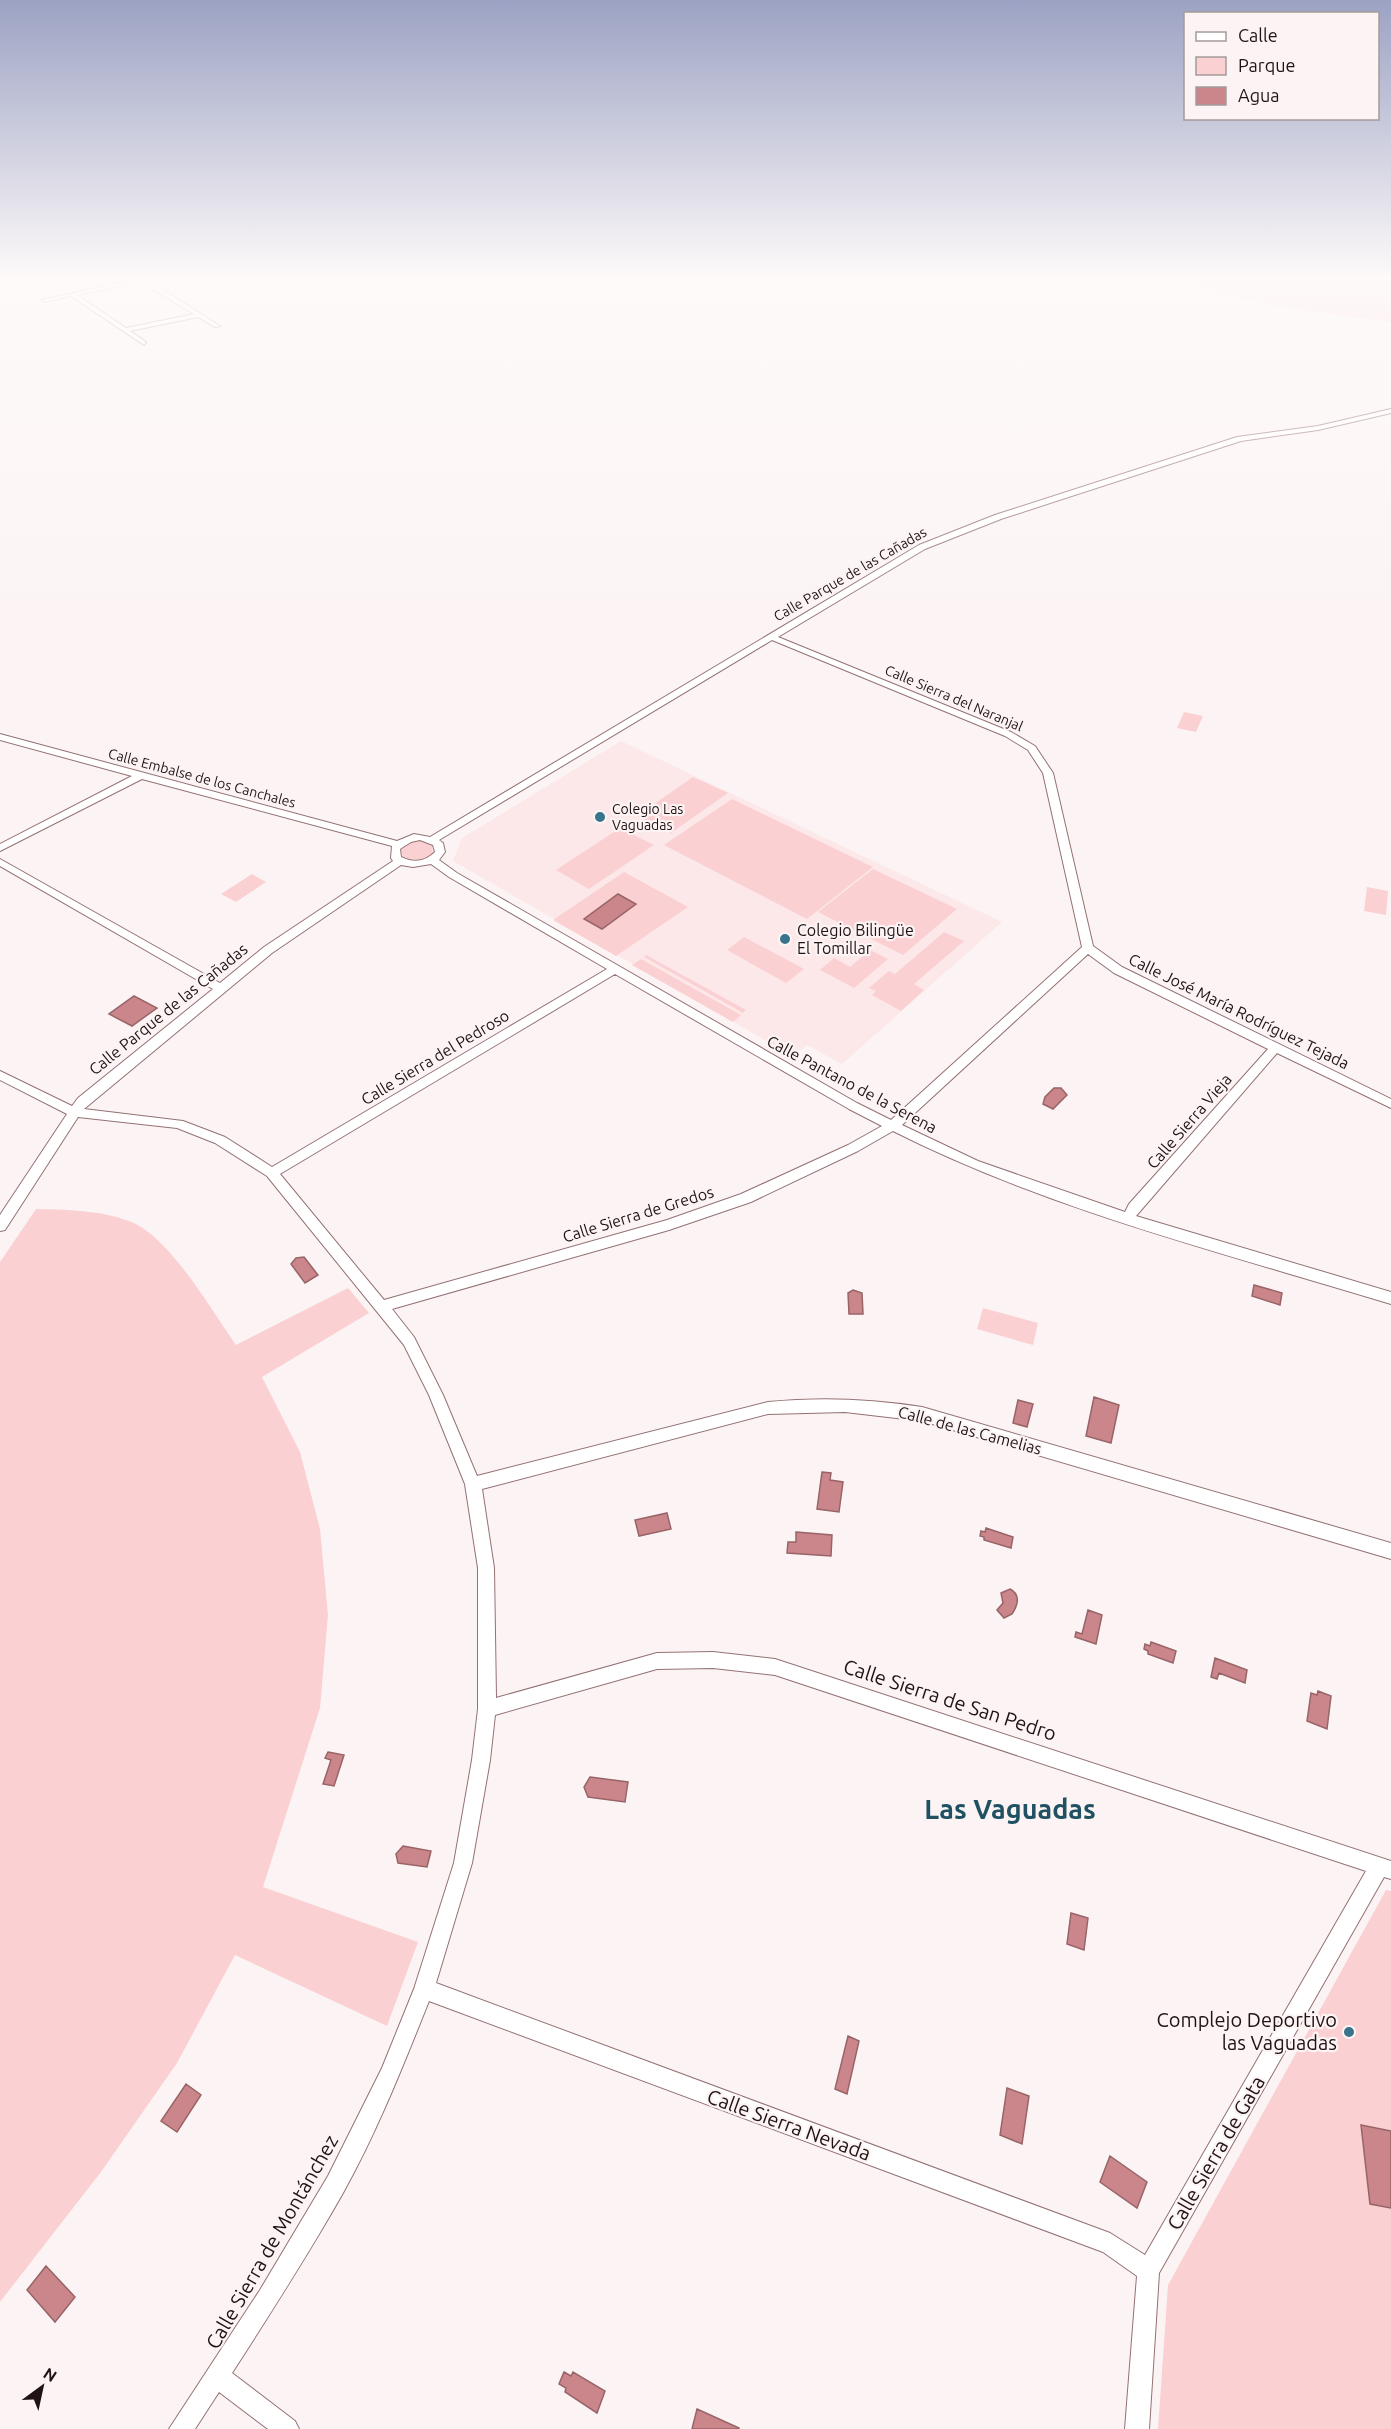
<svg xmlns="http://www.w3.org/2000/svg" width="1391" height="2429" font-family="Ubuntu,sans-serif">
<rect width="100%" height="100%" fill="#fcf4f4"/>
<path fill="#fce8e9" d="M 621,741 L 1002,922 L 842,1064 L 807,1045 L 801,1050 L 784,1051 L 453,861 L 462,838 Z"/>
<path fill="#fbd0d2" d="M 1165,277 L 1391,277 L 1391,322 L 1272,306 Z
M 1184,712 L 1203,716 L 1196,732 L 1177,728 Z
M 693,777 L 728,793 L 671,833 L 637,816 Z
M 732,799 L 873,867 L 807,919 L 664,845 Z
M 620,828 L 654,845 L 589,889 L 556,870 Z
M 414,841 L 425,841 L 432,844 L 433,854 L 420,860 L 404,858 L 400,851 L 404,845 Z
M 873,869 L 957,909 L 903,955 L 818,912 Z
M 624,872 L 688,907 L 616,956 L 553,920 Z
M 252,874 L 266,882 L 236,902 L 221,894 Z
M 1367,887 L 1388,891 L 1386,915 L 1364,911 Z
M 944,932 L 964,941 L 914,984 L 924,990 L 901,1011 L 872,995 L 876,991 L 869,988 L 889,971 L 895,974 Z
M 744,937 L 804,969 L 786,983 L 727,950 Z
M 870,950 L 888,959 L 854,988 L 820,970 L 834,958 L 850,967 Z
M 646,955 L 746,1010 L 743,1013 L 644,957 Z
M 641,959 L 741,1015 L 733,1022 L 632,965 Z
M 36,1209 C 68,1210 106,1210 136,1224 C 173,1243 212,1311 236,1345 L 348,1288 L 369,1313 L 262,1377 L 300,1452 L 320,1529 L 328,1615 L 320,1708 L 263,1887 L 418,1942 L 387,2026 L 235,1955 L 177,2063 L 101,2172 L 0,2302 L 0,1262 Z
M 983,1308 L 1038,1323 L 1033,1345 L 977,1329 Z
M 1386,1890 L 1391,1891 L 1391,2429 L 1158,2429 L 1168,2285 Z"/>
<path fill="#cb868b" stroke="#986467" stroke-width="1.5" d="M 618,894 L 636,904 L 602,929 L 584,919 Z
M 134,996 L 157,1008 L 132,1026 L 109,1014 Z
M 1054,1088 L 1061,1088 L 1067,1095 L 1053,1109 L 1043,1104 L 1045,1097 Z
M 304,1257 L 318,1275 L 305,1283 L 291,1264 L 296,1258 Z
M 1254,1285 L 1282,1293 L 1280,1305 L 1252,1296 Z
M 853,1290 L 862,1293 L 863,1314 L 849,1314 L 848,1293 Z
M 1094,1397 L 1119,1405 L 1111,1443 L 1086,1436 Z
M 1018,1400 L 1033,1404 L 1027,1427 L 1013,1423 Z
M 822,1472 L 831,1473 L 830,1480 L 843,1482 L 839,1512 L 817,1509 Z
M 667,1513 L 671,1529 L 639,1536 L 635,1520 Z
M 986,1528 L 1013,1537 L 1011,1548 L 984,1540 L 984,1537 L 980,1536 L 981,1531 L 985,1532 Z
M 796,1532 L 832,1535 L 831,1556 L 787,1553 L 788,1542 L 796,1542 Z
M 1010,1589 C 1021,1595 1018,1605 1012,1614 L 1004,1618 L 997,1610 L 1003,1603 L 1001,1593 Z
M 1088,1610 L 1102,1615 L 1096,1644 L 1075,1637 L 1076,1632 L 1082,1634 Z
M 1151,1642 L 1176,1651 L 1173,1663 L 1148,1654 L 1148,1651 L 1144,1649 L 1145,1644 L 1150,1646 Z
M 1215,1658 L 1247,1670 L 1245,1683 L 1219,1673 L 1217,1679 L 1211,1677 Z
M 1318,1691 L 1331,1696 L 1327,1729 L 1307,1721 L 1311,1693 L 1317,1695 Z
M 328,1752 L 344,1755 L 334,1786 L 323,1784 L 331,1760 L 325,1758 Z
M 590,1777 L 628,1782 L 625,1802 L 588,1797 L 584,1787 Z
M 403,1846 L 431,1851 L 427,1867 L 398,1863 L 396,1854 Z
M 1071,1913 L 1088,1918 L 1084,1950 L 1067,1944 Z
M 848,2036 L 859,2041 L 847,2094 L 835,2089 Z
M 186,2084 L 201,2095 L 177,2132 L 161,2121 Z
M 1007,2088 L 1029,2096 L 1022,2144 L 1000,2135 Z
M 1361,2125 L 1391,2131 L 1391,2208 L 1370,2204 Z
M 1110,2156 L 1147,2182 L 1137,2208 L 1100,2182 Z
M 46,2266 L 75,2297 L 55,2322 L 27,2290 Z
M 564,2372 L 571,2376 L 573,2372 L 605,2391 L 597,2413 L 565,2392 L 566,2388 L 559,2384 Z
M 697,2409 L 739,2428 L 739,2429 L 692,2429 Z"/>
<g fill="none" stroke-linecap="round" stroke-linejoin="round">
<defs>
<path id="minor" d="M 147,277 L 158,277 L 148,280 L 220,326 L 215,327 L 198,317 L 130,331 L 146,342 L 144,345 L 71,296 L 45,302 L 42,300 ZM 141,282 L 194,314 L 126,328 L 77,295 Z
M 1391,409 L 1391,413 L 1318,430 L 1241,441 L 1001,519 L 925,549 L 778,637 L 1011,732 L 1035,746 L 1053,773 L 1093,946 L 1122,967 L 1391,1099 L 1391,1108 L 1277,1053 L 1136,1216 L 1391,1292 L 1391,1304 C 1224,1253 1050,1210 893,1131 L 858,1151 L 751,1202 L 669,1230 L 392,1309 L 414,1337 L 443,1395 L 477,1476 L 768,1402 C 820,1397 871,1399 922,1407 L 1391,1543 L 1391,1559 L 922,1421 L 845,1412 L 768,1414 L 482,1489 L 494,1568 L 496,1698 L 657,1653 L 713,1652 L 775,1659 L 1391,1861 L 1391,1879 L 1384,1877 L 1159,2273 L 1149,2429 L 1125,2429 L 1137,2276 L 1103,2252 L 429,2001 C 403,2066 377,2132 343,2193 C 308,2255 270,2314 232,2373 L 295,2421 L 299,2429 L 268,2429 L 219,2392 L 195,2429 L 169,2429 L 260,2290 L 328,2176 L 382,2068 L 414,1989 L 454,1863 L 472,1760 L 478,1709 L 478,1568 L 465,1484 L 429,1395 L 404,1345 L 267,1176 L 215,1143 L 177,1128 L 78,1117 L 5,1230 L 0,1231 L 0,1215 L 67,1114 L 0,1080 L 0,1071 L 72,1106 L 78,1098 L 213,989 L 0,866 L 0,859 L 220,983 L 264,947 L 393,861 L 391,858 L 392,846 L 142,779 L 0,851 L 0,844 L 132,776 L 0,740 L 0,734 L 397,841 L 414,834 L 430,837 L 919,545 L 995,515 L 1237,437 L 1318,426 ZM 772,640 L 1005,736 L 1028,750 L 1043,773 L 1082,947 L 891,1120 L 857,1103 L 457,873 L 439,860 L 445,852 L 443,843 L 439,840 ZM 420,840 L 433,845 L 435,852 C 425,862 413,863 401,857 L 400,849 L 411,842 ZM 431,864 L 449,877 L 607,969 L 272,1167 L 225,1137 L 183,1121 L 84,1109 L 272,953 L 401,865 L 413,867 ZM 1088,954 L 1114,973 L 1268,1049 L 1129,1204 L 1125,1212 L 978,1161 L 902,1125 ZM 615,974 L 849,1109 L 882,1126 L 848,1145 L 741,1194 L 667,1220 L 384,1300 L 280,1174 ZM 713,1668 L 775,1675 L 1366,1871 L 1145,2255 L 1110,2233 L 436,1983 L 472,1863 L 490,1760 L 495,1715 L 657,1669 Z"/>
</defs>
<use href="#minor" stroke="#947173" stroke-width="2"/>
<use href="#minor" fill="#fff" fill-rule="evenodd"/>
</g>
<linearGradient id="sky" x2="0" y2="1"><stop stop-color="#9ca2c3"/><stop offset="0.45" stop-color="#fefafa"/><stop offset="1" stop-color="#fefafa" stop-opacity="0"/></linearGradient>
<rect width="1391" height="617" fill="url(#sky)"/>
<g fill="#38758c" stroke="#fcf4f4" stroke-width="2">
<circle cx="600" cy="817" r="6"/>
<circle cx="785" cy="939" r="6"/>
<circle cx="1349" cy="2032" r="6"/>
</g>
<g text-anchor="middle" stroke-width="4.5" stroke-linejoin="round" paint-order="stroke">
<g font-size="14" fill="#211314" stroke="#fcf4f4">
<text transform="translate(850 574) rotate(-30)" y="5">Calle Parque de las Cañadas</text>
<text transform="translate(954 698) rotate(23)" y="5">Calle Sierra del Naranjal</text>
<text transform="translate(202 778) rotate(15)" y="5">Calle Embalse de los Canchales</text>
</g>
<g font-size="14" fill="#211314" stroke="#fcf4f4" text-anchor="start">
<text x="612" y="814">Colegio Las<tspan x="612" dy="16">Vaguadas</tspan></text>
</g>
<g font-size="16" fill="#211314" stroke="#fcf4f4" text-anchor="start">
<text x="797" y="936">Colegio Bilingüe<tspan x="797" dy="18">El Tomillar</tspan></text>
</g>
<g font-size="16" fill="#211314" stroke="#fcf4f4">
<text transform="translate(168 1009) rotate(-39)" y="6">Calle Parque de las Cañadas</text>
<text transform="translate(1239 1011) rotate(26)" y="6">Calle José María Rodríguez Tejada</text>
<text transform="translate(435 1057) rotate(-31)" y="6">Calle Sierra del Pedroso</text>
<text transform="translate(852 1084) rotate(28)" y="6">Calle Pantano de la Serena</text>
<text transform="translate(1189 1121) rotate(-49)" y="6">Calle Sierra Vieja</text>
<text transform="translate(638 1214) rotate(-17)" y="6">Calle Sierra de Gredos</text>
<text transform="translate(970 1430) rotate(15)" y="6">Calle de las Camelias</text>
</g>
<g font-size="20" fill="#211314" stroke="#fcf4f4">
<text transform="translate(950 1700) rotate(18)" y="7">Calle Sierra de San Pedro</text>
<text transform="translate(789 2125) rotate(20)" y="7">Calle Sierra Nevada</text>
<text transform="translate(1216 2153) rotate(-60)" y="7">Calle Sierra de Gata</text>
<text transform="translate(272 2242) rotate(-60)" y="7">Calle Sierra de Montánchez</text>
</g>
<g font-size="20" fill="#211314" stroke="#fcf4f4" text-anchor="end">
<text x="1337" y="2027">Complejo Deportivo<tspan x="1337" dy="23">las Vaguadas</tspan></text>
</g>
<g font-size="27" font-weight="bold" fill="#205163" stroke="#fcf4f4">
<text x="1010" y="1819">Las Vaguadas</text>
</g>
</g>
<rect x="1184" y="12" width="195" height="108" fill="#fcf4f4" stroke="#a49a9a" stroke-width="1.5"/>
<rect x="1196" y="32" width="30" height="9" fill="#ffffff" stroke="#a49a9a" stroke-width="1.5"/>
<text x="1238" y="42" font-size="18" fill="#211314">Calle</text>
<rect x="1196" y="57" width="30" height="18" fill="#fbd0d2" stroke="#a49a9a" stroke-width="1.5"/>
<text x="1238" y="72" font-size="18" fill="#211314">Parque</text>
<rect x="1196" y="87" width="30" height="18" fill="#cb868b" stroke="#a49a9a" stroke-width="1.5"/>
<text x="1238" y="102" font-size="18" fill="#211314">Agua</text>
<g transform="translate(42 2387) rotate(33)" stroke="#fcf4f4" stroke-width="4.5" paint-order="stroke">
<path d="M0-4.5L10 22L0 15L-10 22Z" fill="#211314"/>
<text y="-9" font-size="16" font-weight="bold" text-anchor="middle" fill="#211314">N</text>
</g>
</svg>
